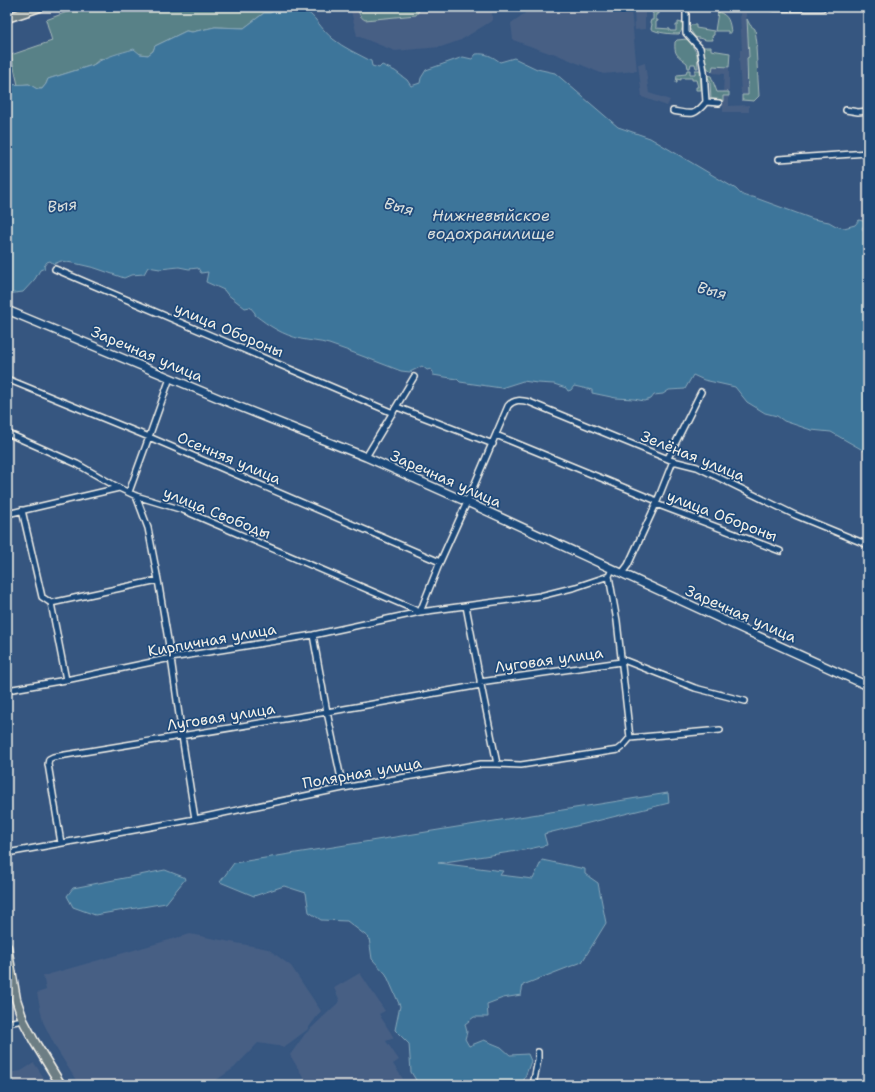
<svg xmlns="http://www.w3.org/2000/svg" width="875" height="1092" font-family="'Shantell Sans',sans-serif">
<rect width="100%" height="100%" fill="#365680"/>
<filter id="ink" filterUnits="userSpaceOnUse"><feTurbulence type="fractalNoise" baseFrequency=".025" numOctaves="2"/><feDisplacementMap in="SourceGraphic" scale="8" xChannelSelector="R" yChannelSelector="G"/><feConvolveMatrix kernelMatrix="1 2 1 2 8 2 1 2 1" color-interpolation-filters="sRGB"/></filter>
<g filter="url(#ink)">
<path fill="#465f84" d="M 350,7 L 495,7 L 491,8 L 493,20 L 461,40 L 441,47 L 395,51 L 357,36 Z
M 645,8 L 645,29 L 635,30 L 634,9 Z
M 557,9 L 631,9 L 637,71 L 603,74 L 553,53 L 549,53 L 513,40 L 511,23 L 528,11 Z
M 740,13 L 746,13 L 749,57 L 746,58 L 747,95 L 741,94 L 739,58 L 740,58 L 740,50 L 742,50 Z
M 645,63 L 649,93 L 670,100 L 667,106 L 642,97 L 638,64 Z
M 713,66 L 729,68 L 729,92 L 723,92 L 724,74 L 713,73 Z
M 723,96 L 729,96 L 729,106 L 749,105 L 749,112 L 723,112 Z
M 190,934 L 268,949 L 291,966 L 321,1011 L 307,1030 L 284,1047 L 258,1043 L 234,1068 L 209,1085 L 79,1085 L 56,1048 L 43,1022 L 37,993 L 46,990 L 43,976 Z
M 360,973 L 385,1011 L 379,1014 L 394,1038 L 386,1041 L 399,1060 L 393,1064 L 403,1079 L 397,1080 L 400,1085 L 308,1085 L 290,1055 L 305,1034 L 340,1001 L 334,988 Z
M 34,1063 L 49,1085 L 7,1085 L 7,1073 L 21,1071 Z"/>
<path fill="#598187" stroke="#a6b9b8" d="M 80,7 L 283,7 L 270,13 L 264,13 L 244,28 L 215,27 L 192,32 L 186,31 L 155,46 L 153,51 L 148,55 L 140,54 L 99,60 L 93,65 L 48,79 L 46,84 L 42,89 L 37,89 L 29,84 L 18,85 L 11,55 L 52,41 L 46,20 Z
M 358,7 L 420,7 L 420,9 L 416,15 L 365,20 C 360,17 358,13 358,7 Z
M 652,7 L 674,7 L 676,11 L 674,11 L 673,10 L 666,10 L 665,9 L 659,8 L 659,14 L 656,14 L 656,20 L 658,20 L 658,21 L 656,22 L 656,28 L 670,29 L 670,31 L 676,31 L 676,25 L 678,25 L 678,22 L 682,23 C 683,27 682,31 679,34 C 670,34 658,33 651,29 L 652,24 L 650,23 L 651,20 L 653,20 L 653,14 L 651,9 Z
M 718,12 C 729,15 730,23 731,33 L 728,33 L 728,31 L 715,31 Z
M 747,19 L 750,25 L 755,29 L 757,44 L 756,47 L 759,96 L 754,101 L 742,100 L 742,95 L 748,95 L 747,58 L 749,57 Z
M 691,25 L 696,25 L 696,28 L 714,31 L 714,35 L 712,36 L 713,40 L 706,40 L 695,37 L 689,28 Z
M 687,39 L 689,40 L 697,54 L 698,68 L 696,68 L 695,64 L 691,64 L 690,68 L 688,68 L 687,63 C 677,55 674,55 675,42 L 677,40 Z
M 702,47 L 711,47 L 711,50 L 730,53 L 729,67 L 713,66 L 712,72 L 711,71 L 704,65 Z
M 687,70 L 690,70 L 690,74 L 695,74 L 695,70 L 700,70 L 701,90 L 696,90 L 696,87 L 698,87 L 696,80 L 692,80 L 692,78 L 681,78 L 681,80 L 677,79 L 677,83 L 676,83 L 677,75 L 686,74 Z
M 707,75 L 711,76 L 717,92 L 729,92 L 729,96 L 723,96 L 723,101 L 711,101 L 710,81 L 707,76 Z"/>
<path fill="#3e759a" stroke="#87a7b9" d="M 283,7 C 316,7 312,21 333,39 C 344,48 358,54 371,61 L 372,66 L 379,68 L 382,65 L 395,71 L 407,80 L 411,86 L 420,83 L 421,78 L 426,70 L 463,57 L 472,59 L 476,54 C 486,53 492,56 500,62 L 514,58 L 537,69 L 555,73 L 618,127 L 650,138 L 736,189 C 741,195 745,197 753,197 L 813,219 L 829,222 L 836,226 L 844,228 L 855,225 L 859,220 L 867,222 L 862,228 L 867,237 L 868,238 L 868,453 L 831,432 L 811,430 L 784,421 L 777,416 L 765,413 L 747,402 L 735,387 L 704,380 L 693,375 L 685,389 L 669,390 L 663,394 L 654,395 L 651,399 L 644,401 L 634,399 L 616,398 L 592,393 L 592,390 L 574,386 L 571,390 L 568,391 L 566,388 L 554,384 L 537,383 L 523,381 L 501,388 L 460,382 L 457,379 L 433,375 L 433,372 L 431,369 L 427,370 L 422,366 L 410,372 L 401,371 C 377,362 353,352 329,344 C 319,341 310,341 301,339 C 283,335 269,326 255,315 L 255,313 L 250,307 L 245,308 L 227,294 L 224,290 L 206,282 L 208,272 L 201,273 L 198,268 L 189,269 L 179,267 L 160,269 L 148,267 L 144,274 L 131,275 L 124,278 L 95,268 L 78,264 L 61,261 L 54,264 L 50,261 L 47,262 L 44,266 L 45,268 L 40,270 L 35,279 L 23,292 L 7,294 L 7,85 L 29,84 L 37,89 L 42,89 L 46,84 L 48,79 L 93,65 C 106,56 120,53 134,49 L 140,54 L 148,55 L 153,51 L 155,46 L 186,31 L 192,32 L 215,27 L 244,28 L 264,13 L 270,13 Z
M 668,793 L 669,803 L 544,834 L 547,845 L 524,850 L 438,863 L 503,871 L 500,875 L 533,879 L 542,860 L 585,869 L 585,874 L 598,883 L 606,923 L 582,962 L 523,985 L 521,995 L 503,998 L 487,1004 L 488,1017 L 474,1017 L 465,1024 L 467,1032 L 465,1039 L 469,1046 L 484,1040 L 501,1047 L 510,1055 L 528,1054 L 531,1061 L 522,1085 L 481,1085 L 475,1080 L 471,1085 L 419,1085 L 411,1072 L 409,1044 L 395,1030 L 400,1006 L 386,974 L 372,959 L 369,938 L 347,921 L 321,920 L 309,912 L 306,893 L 284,886 L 254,896 L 220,882 L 234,863 Z
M 165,870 L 186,878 L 166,903 L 95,915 L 73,907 L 67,896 L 73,888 Z"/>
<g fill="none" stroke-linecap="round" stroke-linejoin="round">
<defs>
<path id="street" d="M 686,7 L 686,33 L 700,48 L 704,71 L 706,102
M 769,7 L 776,8 L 822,8
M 846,110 L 858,112 L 868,111
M 673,111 C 691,114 694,117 706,102 L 719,103
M 779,159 L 868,153
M 55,269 L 393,413
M 7,379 L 149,437 L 440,562
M 397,407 L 493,444
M 7,433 L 77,464 L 119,488 L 136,496 L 183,510 L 420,612 L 440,562 L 467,502 L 508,406 C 514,399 521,400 529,402 L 673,461 L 697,467 L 795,515 L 868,545
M 496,435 L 657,501
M 366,457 L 414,377
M 668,458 L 701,392
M 129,492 L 149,437 L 170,378
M 136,496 L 148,528 L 158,580 L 171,658 L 182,736 L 195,819
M 656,504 L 780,551
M 22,510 L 42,597 L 51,603 L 66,680
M 7,514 L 119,488
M 622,573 L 628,565 L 656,504 L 673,461
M 609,576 L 617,621 L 630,738
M 51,603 L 158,580
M 466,606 L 481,685 L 497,764
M 313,635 L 327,712 L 343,788
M 621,659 L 695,688 L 745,701
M 480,682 L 621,662
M 7,690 L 66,680 L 171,658 L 313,635 L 420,612 L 540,596 L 576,587 L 609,576 L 612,569
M 61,843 L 48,764 L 49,759 L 53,757 L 327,712 L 481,685
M 7,853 L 195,819 L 343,788 L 481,764 L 497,764 L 521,765 L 618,750 L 623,746 L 630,738 L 720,730
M 7,1023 L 23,1020
M 533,1085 L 538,1060 L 538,1052"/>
<path id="secondary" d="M 7,310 L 235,405 L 366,457 L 467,502 L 747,631 L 868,686"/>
<path id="primary" d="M 7,18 L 40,7
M 7,947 L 16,999 L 23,1020 L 34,1041 L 61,1085"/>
</defs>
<use href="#street" stroke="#f4f1e8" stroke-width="8"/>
<use href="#secondary" stroke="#f4f1e8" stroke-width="10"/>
<use href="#primary" stroke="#f4f1e8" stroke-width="11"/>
<use href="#street" stroke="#1f4a7a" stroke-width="5"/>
<use href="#secondary" stroke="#1f4a7a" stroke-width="7"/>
<use href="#primary" stroke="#6d7e84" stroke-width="8"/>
</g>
</g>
<g text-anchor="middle" stroke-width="3.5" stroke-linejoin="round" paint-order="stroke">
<g font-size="15" fill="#f4f1e8" stroke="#1f4a7a">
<text transform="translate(229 330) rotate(23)" y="5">улица Обороны</text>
<text transform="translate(147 354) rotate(23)" y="5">Заречная улица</text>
<text transform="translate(693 456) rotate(22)" y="5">Зелёная улица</text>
<text transform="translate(229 458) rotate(23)" y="5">Осенняя улица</text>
<text transform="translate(446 479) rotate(24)" y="5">Заречная улица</text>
<text transform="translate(217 513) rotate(22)" y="5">улица Свободы</text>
<text transform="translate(722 516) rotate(21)" y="5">улица Обороны</text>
<text transform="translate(741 614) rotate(24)" y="5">Заречная улица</text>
<text transform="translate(212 640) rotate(-10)" y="5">Кирпичная улица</text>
<text transform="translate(549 660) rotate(-8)" y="5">Луговая улица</text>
<text transform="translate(221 717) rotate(-9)" y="5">Луговая улица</text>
<text transform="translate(362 773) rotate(-10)" y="5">Полярная улица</text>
</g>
<g font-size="16" font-style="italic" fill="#d9dedc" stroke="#1f4a7a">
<text transform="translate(62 205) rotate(-6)" y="6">Выя</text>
<text transform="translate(399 206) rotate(15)" y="6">Выя</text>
<text x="491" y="221">Нижневыйское<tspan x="491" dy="18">водохранилище</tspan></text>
<text transform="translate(712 290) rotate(15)" y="6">Выя</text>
</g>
</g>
<rect width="875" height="1092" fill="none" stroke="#1f4a7a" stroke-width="24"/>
<rect x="12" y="12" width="851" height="1068" fill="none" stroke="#f4f1e8" stroke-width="1.5" filter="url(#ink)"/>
</svg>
